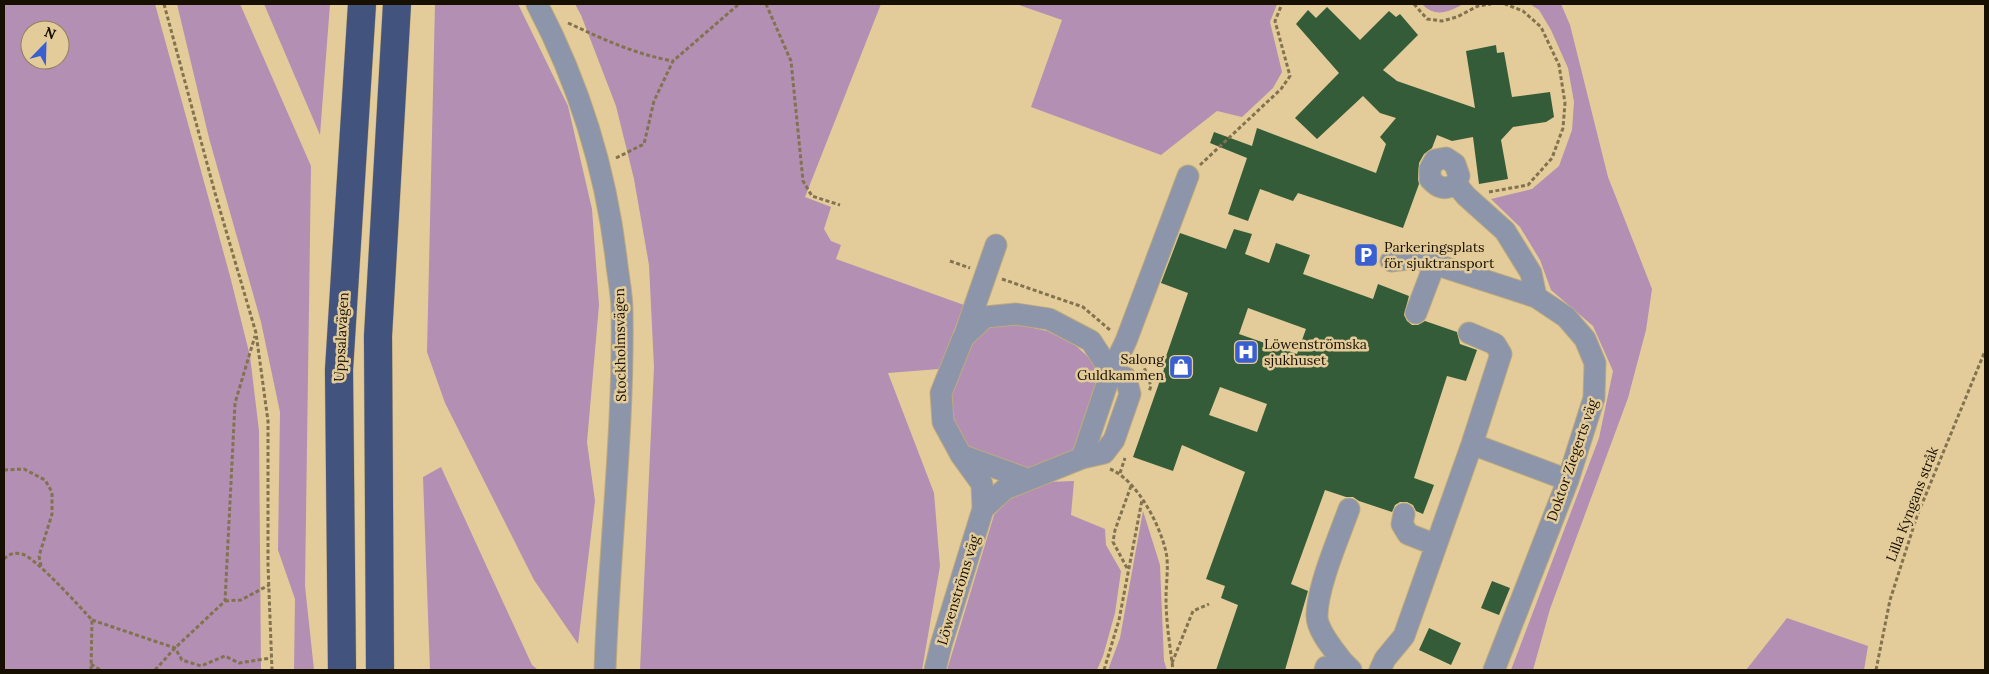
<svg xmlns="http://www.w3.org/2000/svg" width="1989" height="674" font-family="Lora,serif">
<rect width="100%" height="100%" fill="#e3cc99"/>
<path fill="#b38fb3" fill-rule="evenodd" d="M 4,4 L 155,4 L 230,276 L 250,356 L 259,431 L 261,670 L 4,670 ZM 30,30 L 60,30 L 60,60 L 30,60 Z
M 177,4 L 240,4 L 311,166 L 305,586 L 314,670 L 294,670 L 295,599 L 278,550 L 280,412 L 261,322 L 209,138 Z
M 264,4 L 330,4 L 320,135 Z
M 435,4 L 518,4 L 568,106 L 592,209 L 599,305 L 587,442 L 595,501 L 578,644 L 534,580 L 445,403 L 427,352 Z
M 575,4 L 881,4 L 805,197 L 831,207 L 824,229 L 831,241 L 841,245 L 836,259 L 964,305 L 939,369 L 888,373 L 934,493 L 940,566 L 922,670 L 640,670 L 654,367 L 649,265 L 634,179 L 616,106 L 581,15 Z
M 1016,4 L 1277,4 L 1270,22 L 1282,72 L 1273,88 L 1242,117 L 1217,111 L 1161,155 L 1031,107 L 1062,20 Z
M 1422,4 L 1463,4 C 1449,12 1435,18 1422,4 Z
M 1530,4 L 1561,4 L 1570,25 L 1608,177 L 1652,289 L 1646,330 L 1628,398 L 1550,609 L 1533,670 L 1511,670 L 1599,438 L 1613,371 L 1593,326 L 1551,290 L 1540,260 L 1520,227 L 1491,199 L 1532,189 L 1559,166 L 1572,130 L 1574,102 L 1568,68 L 1551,30 L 1539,10 Z
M 992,325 L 1020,325 L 1047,331 L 1075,345 L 1095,363 L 1099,382 L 1078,446 L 1058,463 L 1031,472 L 965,449 L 951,424 L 948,398 L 969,341 Z
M 441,467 L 532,665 L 538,670 L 430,670 L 423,477 Z
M 1074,481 L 1071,515 L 1105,529 L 1106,545 L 1121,571 L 1115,613 L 1103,656 L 1097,670 L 947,670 L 994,515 L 1015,493 L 1047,482 Z
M 1143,511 L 1160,565 L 1164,661 L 1167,670 L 1108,670 L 1120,638 Z
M 1787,618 L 1868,646 L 1864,670 L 1746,670 Z"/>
<path fill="#355c39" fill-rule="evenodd" d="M 1327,7 L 1360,40 L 1389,11 L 1396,17 L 1400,14 L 1418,35 L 1383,70 L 1397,81 L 1475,108 L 1466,51 L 1496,45 L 1497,53 L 1504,52 L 1512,97 L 1550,92 L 1554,117 L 1546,122 L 1513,127 L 1501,140 L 1508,179 L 1479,184 L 1473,137 L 1452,141 L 1437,135 L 1432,148 L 1424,154 L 1419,163 L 1418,179 L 1419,184 L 1403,228 L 1298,193 L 1293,201 L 1260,189 L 1248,221 L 1228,214 L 1247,158 L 1210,143 L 1214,132 L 1252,146 L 1257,128 L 1376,173 L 1386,144 L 1380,137 L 1396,118 L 1380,113 L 1363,96 L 1317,139 L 1295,118 L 1339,73 L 1296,24 L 1308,10 L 1316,18 Z
M 1234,229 L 1252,234 L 1245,254 L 1269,263 L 1276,243 L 1310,255 L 1303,274 L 1373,299 L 1378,284 L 1409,296 L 1404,315 L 1407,321 L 1412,325 L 1418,325 L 1425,321 L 1457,332 L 1460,344 L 1477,350 L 1466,381 L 1447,376 L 1414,478 L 1434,485 L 1423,514 L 1416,511 L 1413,505 L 1407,502 L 1400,502 L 1395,505 L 1392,512 L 1359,501 L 1353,497 L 1346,497 L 1325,490 L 1291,584 L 1308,591 L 1285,670 L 1216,670 L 1238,605 L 1221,598 L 1225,586 L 1206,579 L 1245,472 L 1182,445 L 1173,471 L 1133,457 L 1164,369 L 1162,368 L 1188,293 L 1161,283 L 1180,233 L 1226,249 ZM 1248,308 L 1306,329 L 1297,354 L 1239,334 ZM 1220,387 L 1267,404 L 1257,432 L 1209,415 Z
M 1492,581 L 1510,588 L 1499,615 L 1481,608 Z
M 1429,628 L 1461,643 L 1451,665 L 1419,650 Z"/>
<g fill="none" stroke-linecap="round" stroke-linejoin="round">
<defs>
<path id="minor" d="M 537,4 C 580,86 607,174 617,266 C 619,281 622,296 622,311 C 624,431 609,551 605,670
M 1456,184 C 1445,190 1439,189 1430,179 L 1430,169 L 1435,160 L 1446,158 L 1455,164 L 1459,176 L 1456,184 L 1466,196 L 1505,231 L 1531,273 L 1536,297
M 1391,261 L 1416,258 L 1536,297 L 1566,317 L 1585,339 L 1595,363 L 1594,398 L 1568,480 L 1494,670
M 1416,313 L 1435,263
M 965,334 L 996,245
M 1472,444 L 1568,480
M 961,455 L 1027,479
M 1082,458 L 1104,453 L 1114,440 L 1130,394 L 1126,378 L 1111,372 L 1126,341 L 1188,176
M 1404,514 L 1402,524 L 1408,534 L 1436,545
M 1343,662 C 1334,650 1317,631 1317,616 C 1317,587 1339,537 1349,509
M 935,670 L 941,645 L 983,509 L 982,484 L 961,455 L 943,422 L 941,393 L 963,338 L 985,317 L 1016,314 L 1049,319 L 1091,341 L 1111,372 L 1082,458 L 1005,489 L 983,509
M 1325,670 L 1326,667 L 1343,662 L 1351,670
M 1380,670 L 1385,659 L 1404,636 L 1472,444 L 1501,354 L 1495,344 L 1469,333"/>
<path id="highway" d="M 342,670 L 339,370 L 362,4
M 380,670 L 378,336 L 397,4"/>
</defs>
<use href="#minor" stroke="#beaa7d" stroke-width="23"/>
<use href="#highway" stroke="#beaa7d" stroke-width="29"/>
<path stroke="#827250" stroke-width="3" stroke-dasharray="4 2.5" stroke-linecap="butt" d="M 164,4 L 215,193 L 256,333 L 268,421 L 268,565 L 272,670
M 766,4 L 791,61 L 803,181 L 812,196 L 840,205
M 1414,4 L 1427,19 L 1442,21 L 1457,17 L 1478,6 L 1491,4
M 568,23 C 603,39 634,54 673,61
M 616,158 L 644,144 L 654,101 L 673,61 L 739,4
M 1200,165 L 1281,89 L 1290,76 L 1275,21 L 1282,4
M 1489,192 L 1528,185 L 1552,158 L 1563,128 L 1565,103 L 1559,65 L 1541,27 L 1523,11 L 1505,4
M 950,261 L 970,268
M 1002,279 L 1083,307 L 1110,330
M 1140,356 L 1151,386 L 1149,392
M 1110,469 C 1137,480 1160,525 1166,552 C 1169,566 1166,583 1166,598 C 1166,622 1170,646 1173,670
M 4,470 L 24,469 L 45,480 L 52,492 L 52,514 L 39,556 L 41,566
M 1120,473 L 1125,458
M 4,559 C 9,554 14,552 22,554 C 35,557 80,607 92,620 L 91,670
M 1127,568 L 1113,542 L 1115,530 L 1131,486
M 225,601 L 241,600 L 269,585
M 92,620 L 175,648 L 182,660 L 201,666 L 225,656 L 239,663 L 271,658
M 1172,663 L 1193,611 L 1209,604
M 91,664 L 100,670
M 155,670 L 175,648 L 225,601 L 235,403 L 255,336
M 1104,670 L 1119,620 L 1142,500
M 1876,670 L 1890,600 L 1917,516 L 1985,351"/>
<use href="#minor" stroke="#8c95aa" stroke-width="21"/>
<use href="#highway" stroke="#42537d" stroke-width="28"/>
</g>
<defs>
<symbol id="parking-square" viewBox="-11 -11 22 22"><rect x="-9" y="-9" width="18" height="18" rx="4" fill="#3a5fd0" stroke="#e3cc99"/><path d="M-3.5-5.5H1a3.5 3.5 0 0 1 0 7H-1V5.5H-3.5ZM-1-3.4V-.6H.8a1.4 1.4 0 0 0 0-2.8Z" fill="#fff"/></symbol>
<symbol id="hospital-square" viewBox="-11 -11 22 22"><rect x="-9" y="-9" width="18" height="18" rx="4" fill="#3a5fd0" stroke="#e3cc99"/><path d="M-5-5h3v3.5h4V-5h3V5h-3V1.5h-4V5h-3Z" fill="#fff"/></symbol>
<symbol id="shop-square" viewBox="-11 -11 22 22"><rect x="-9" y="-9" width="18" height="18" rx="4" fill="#3a5fd0" stroke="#e3cc99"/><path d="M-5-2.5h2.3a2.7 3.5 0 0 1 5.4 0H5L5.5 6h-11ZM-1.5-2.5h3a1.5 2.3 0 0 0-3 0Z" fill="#fff"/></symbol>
</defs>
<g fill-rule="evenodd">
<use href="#parking-square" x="1352" y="241" width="28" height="28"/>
<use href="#hospital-square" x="1232" y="338" width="28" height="28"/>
<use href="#shop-square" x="1167" y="353" width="28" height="28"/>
</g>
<g text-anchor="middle" stroke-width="5" stroke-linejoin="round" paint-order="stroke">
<g font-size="14" fill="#170f00" stroke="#e3cc99" text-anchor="start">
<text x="1384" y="252">Parkeringsplats<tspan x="1384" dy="16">för sjuktransport</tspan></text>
<text x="1264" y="349">Löwenströmska<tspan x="1264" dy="16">sjukhuset</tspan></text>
<text x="1164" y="364" text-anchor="end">Salong<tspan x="1164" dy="16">Guldkammen</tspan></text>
</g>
<g font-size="14" fill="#170f00" stroke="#e3cc99">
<text transform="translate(341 337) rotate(-87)" y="5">Uppsalavägen</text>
<text transform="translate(620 345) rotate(-91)" y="5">Stockholmsvägen</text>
<text transform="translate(1572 460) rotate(-71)" y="5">Doktor Ziegerts väg</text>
<text transform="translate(1912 504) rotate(-69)" y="5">Lilla Kyngans stråk</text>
<text transform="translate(958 590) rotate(-73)" y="5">Löwenströms väg</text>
</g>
</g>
<rect width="1989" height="674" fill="none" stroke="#170f00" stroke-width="10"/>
<g transform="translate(45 45) rotate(23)"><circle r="24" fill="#e3cc99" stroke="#91805c"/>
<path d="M0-4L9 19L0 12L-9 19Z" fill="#3a5fd0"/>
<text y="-8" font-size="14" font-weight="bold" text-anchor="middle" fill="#170f00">N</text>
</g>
</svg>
